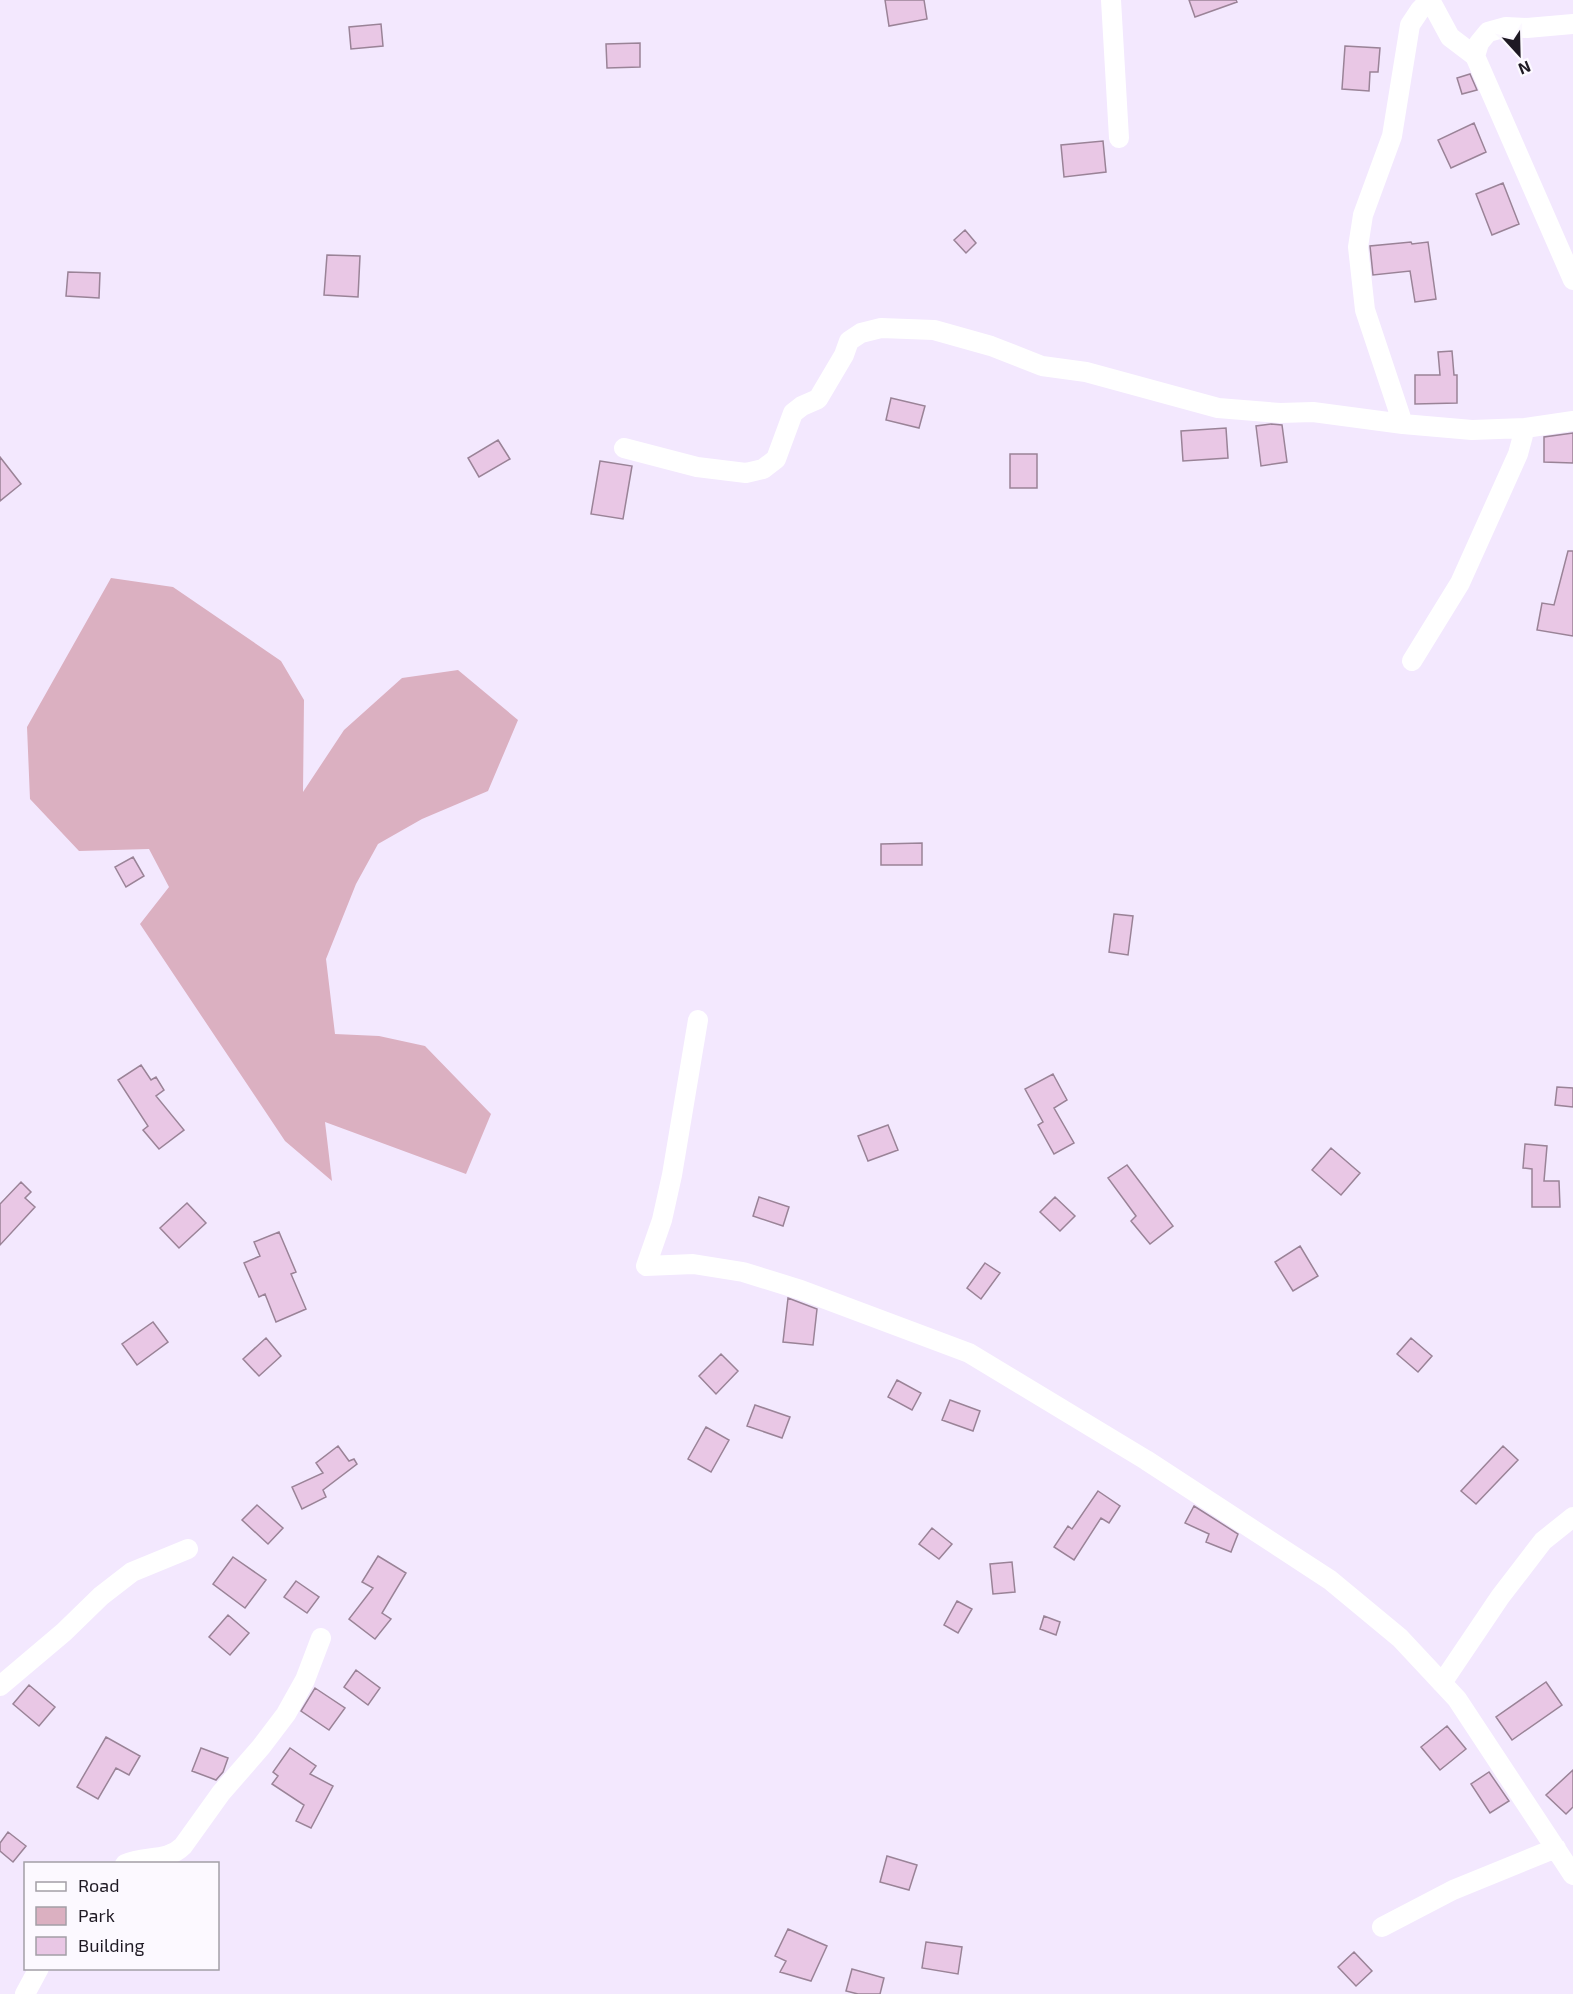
<svg xmlns="http://www.w3.org/2000/svg" width="1573" height="1994" font-family="'Exo 2',sans-serif">
<rect width="100%" height="100%" fill="#f3e8fe"/>
<path fill="#dbb0c1" d="M 111,578 L 173,587 L 281,661 L 304,700 L 303,792 L 344,730 L 402,678 L 458,670 L 518,720 L 488,791 L 422,819 L 378,844 L 356,884 L 326,959 L 335,1034 L 379,1036 L 425,1046 L 491,1114 L 466,1174 L 325,1122 L 332,1181 L 285,1141 L 140,924 L 169,887 L 149,849 L 79,851 L 30,799 L 27,727 Z"/>
<path fill="#e9c7e5" stroke="#9a8397" stroke-width="1.5" d="M 885,0 L 924,0 L 927,19 L 889,26 Z
M 1189,0 L 1236,0 L 1237,2 L 1195,17 Z
M 381,24 L 383,46 L 351,49 L 349,27 Z
M 640,43 L 640,67 L 607,68 L 606,44 Z
M 1345,46 L 1380,48 L 1378,72 L 1370,72 L 1369,91 L 1342,89 Z
M 1470,74 L 1477,90 L 1462,94 L 1457,78 Z
M 1474,123 L 1486,152 L 1451,168 L 1438,140 Z
M 1103,141 L 1106,172 L 1064,177 L 1061,145 Z
M 1503,183 L 1519,224 L 1492,235 L 1476,194 Z
M 965,230 L 976,243 L 966,253 L 954,240 Z
M 1411,242 L 1412,244 L 1428,242 L 1436,299 L 1415,302 L 1410,271 L 1373,275 L 1370,246 Z
M 327,255 L 360,256 L 358,297 L 324,295 Z
M 68,272 L 100,273 L 99,298 L 66,296 Z
M 1452,351 L 1454,375 L 1457,375 L 1457,403 L 1415,404 L 1415,375 L 1440,375 L 1438,352 Z
M 891,398 L 925,406 L 919,428 L 886,420 Z
M 1271,424 L 1282,425 L 1287,462 L 1261,466 L 1256,426 Z
M 1226,428 L 1228,458 L 1183,461 L 1181,431 Z
M 1573,433 L 1573,463 L 1544,462 L 1544,437 Z
M 498,440 L 510,459 L 479,477 L 468,458 Z
M 1010,454 L 1037,454 L 1037,488 L 1010,488 Z
M 0,457 L 21,484 L 0,501 Z
M 600,461 L 632,466 L 623,519 L 591,514 Z
M 1568,551 L 1573,551 L 1573,636 L 1537,630 L 1542,603 L 1554,605 Z
M 922,843 L 922,865 L 881,865 L 881,844 Z
M 133,857 L 144,876 L 126,887 L 115,867 Z
M 1114,914 L 1133,916 L 1128,955 L 1109,952 Z
M 141,1065 L 151,1080 L 156,1077 L 164,1090 L 156,1096 L 184,1130 L 159,1149 L 143,1130 L 148,1126 L 118,1080 Z
M 1053,1074 L 1067,1100 L 1054,1108 L 1074,1143 L 1054,1154 L 1038,1125 L 1043,1122 L 1025,1089 Z
M 1557,1087 L 1573,1088 L 1573,1107 L 1555,1105 Z
M 888,1125 L 898,1150 L 868,1161 L 858,1136 Z
M 1525,1144 L 1547,1146 L 1544,1181 L 1559,1181 L 1560,1207 L 1532,1207 L 1532,1169 L 1523,1168 Z
M 1331,1148 L 1360,1173 L 1341,1195 L 1312,1170 Z
M 1127,1165 L 1173,1226 L 1150,1244 L 1131,1221 L 1136,1216 L 1108,1178 Z
M 21,1182 L 31,1192 L 25,1198 L 35,1207 L 0,1245 L 0,1204 Z
M 759,1197 L 789,1207 L 783,1226 L 753,1216 Z
M 1055,1197 L 1075,1216 L 1060,1231 L 1040,1212 Z
M 187,1203 L 206,1223 L 179,1248 L 160,1228 Z
M 279,1232 L 296,1272 L 291,1274 L 306,1309 L 276,1322 L 265,1294 L 259,1297 L 244,1263 L 260,1256 L 254,1242 Z
M 1300,1246 L 1318,1276 L 1293,1291 L 1275,1262 Z
M 985,1263 L 1000,1273 L 981,1299 L 967,1288 Z
M 788,1298 L 817,1309 L 813,1345 L 783,1342 Z
M 153,1322 L 168,1342 L 137,1365 L 122,1344 Z
M 266,1338 L 281,1356 L 259,1376 L 243,1359 Z
M 1411,1338 L 1432,1356 L 1418,1372 L 1397,1354 Z
M 721,1354 L 738,1371 L 716,1394 L 699,1376 Z
M 897,1380 L 921,1393 L 912,1410 L 888,1397 Z
M 950,1400 L 980,1411 L 973,1431 L 942,1420 Z
M 755,1405 L 790,1417 L 782,1438 L 747,1426 Z
M 706,1427 L 729,1440 L 711,1472 L 688,1459 Z
M 338,1446 L 349,1461 L 354,1459 L 357,1464 L 323,1490 L 326,1497 L 302,1509 L 292,1487 L 323,1473 L 316,1463 Z
M 1503,1446 L 1518,1460 L 1476,1504 L 1461,1491 Z
M 1098,1491 L 1120,1506 L 1109,1523 L 1101,1518 L 1074,1560 L 1054,1547 L 1068,1526 L 1072,1529 Z
M 257,1505 L 283,1528 L 268,1544 L 242,1520 Z
M 1194,1506 L 1238,1534 L 1231,1552 L 1206,1542 L 1209,1534 L 1185,1523 Z
M 932,1528 L 952,1544 L 939,1559 L 919,1544 Z
M 378,1556 L 406,1573 L 382,1613 L 391,1619 L 375,1639 L 349,1619 L 373,1588 L 362,1582 Z
M 233,1557 L 266,1580 L 245,1608 L 213,1584 Z
M 1012,1562 L 1015,1592 L 993,1594 L 990,1564 Z
M 296,1581 L 319,1597 L 307,1613 L 284,1597 Z
M 957,1601 L 972,1609 L 958,1633 L 944,1625 Z
M 228,1615 L 249,1633 L 230,1655 L 209,1637 Z
M 1044,1616 L 1060,1622 L 1056,1635 L 1040,1629 Z
M 356,1670 L 380,1688 L 368,1705 L 344,1687 Z
M 1546,1682 L 1562,1705 L 1512,1740 L 1496,1717 Z
M 29,1685 L 55,1707 L 39,1726 L 13,1704 Z
M 315,1688 L 345,1708 L 329,1730 L 301,1711 Z
M 1447,1726 L 1466,1749 L 1440,1770 L 1421,1747 Z
M 106,1737 L 140,1756 L 129,1775 L 116,1768 L 98,1799 L 77,1787 Z
M 201,1748 L 228,1758 L 223,1772 L 216,1780 L 192,1771 Z
M 290,1748 L 316,1766 L 310,1774 L 333,1786 L 311,1828 L 296,1821 L 304,1805 L 272,1784 L 278,1776 L 273,1772 Z
M 1573,1770 L 1573,1807 L 1566,1814 L 1546,1795 Z
M 1489,1772 L 1509,1801 L 1490,1813 L 1471,1784 Z
M 8,1832 L 26,1846 L 13,1862 L 0,1851 L 0,1843 Z
M 887,1856 L 917,1865 L 909,1890 L 880,1882 Z
M 788,1929 L 827,1946 L 811,1981 L 780,1972 L 786,1961 L 775,1956 Z
M 926,1942 L 962,1947 L 958,1974 L 922,1968 Z
M 1354,1952 L 1372,1971 L 1356,1986 L 1338,1967 Z
M 852,1969 L 884,1978 L 880,1994 L 858,1994 L 846,1991 Z"/>
<g fill="none" stroke-linecap="round" stroke-linejoin="round">
<path stroke="#fff" stroke-width="20" d="M 1111,0 L 1119,138
M 1430,0 L 1450,37 L 1475,56 L 1573,280
M 1475,56 L 1479,43 L 1488,32 L 1506,27 L 1527,28 L 1573,24
M 1403,424 L 1365,310 L 1358,247 L 1363,215 L 1392,136 L 1410,25 L 1420,10 L 1430,0
M 624,448 L 697,467 L 746,473 L 763,469 L 776,459 L 793,413 L 802,406 L 818,399 L 844,355 L 849,341 L 861,333 L 881,328 L 934,330 L 991,346 L 1042,366 L 1086,372 L 1218,408 L 1280,413 L 1313,412 L 1403,424 L 1472,430 L 1525,428 L 1573,421
M 1412,661 L 1460,583 L 1518,454 L 1525,428
M 698,1020 L 672,1175 L 662,1220 L 646,1266 L 693,1264 L 743,1272 L 801,1290 L 969,1353 L 1146,1460 L 1330,1580 L 1400,1638 L 1457,1699 L 1573,1875
M 1442,1683 L 1500,1597 L 1543,1541 L 1573,1517
M 0,1686 L 64,1632 L 101,1596 L 132,1572 L 188,1549
M 125,1864 C 145,1855 167,1862 183,1846 L 221,1793 L 261,1747 L 286,1714 L 305,1680 L 321,1638
M 1382,1927 L 1453,1890 L 1556,1848
M 25,1994 L 39,1968"/>
</g>
<rect x="24" y="1862" width="195" height="108" fill="#fcf9ff" stroke="#a39fa7" stroke-width="1.5"/>
<rect x="36" y="1882" width="30" height="9" fill="#ffffff" stroke="#a39fa7" stroke-width="1.5"/>
<text x="78" y="1892" font-size="18" fill="#1e1923">Road</text>
<rect x="36" y="1907" width="30" height="18" fill="#dbb0c1" stroke="#a39fa7" stroke-width="1.5"/>
<text x="78" y="1922" font-size="18" fill="#1e1923">Park</text>
<rect x="36" y="1937" width="30" height="18" fill="#e9c7e5" stroke="#a39fa7" stroke-width="1.5"/>
<text x="78" y="1952" font-size="18" fill="#1e1923">Building</text>
<g transform="translate(1519 54) rotate(158)" stroke="#fcf9ff" stroke-width="4.5" paint-order="stroke">
<path d="M0-4.5L10 22L0 15L-10 22Z" fill="#1e1923"/>
<text y="-9" font-size="16" font-weight="bold" text-anchor="middle" fill="#1e1923">N</text>
</g>
</svg>
